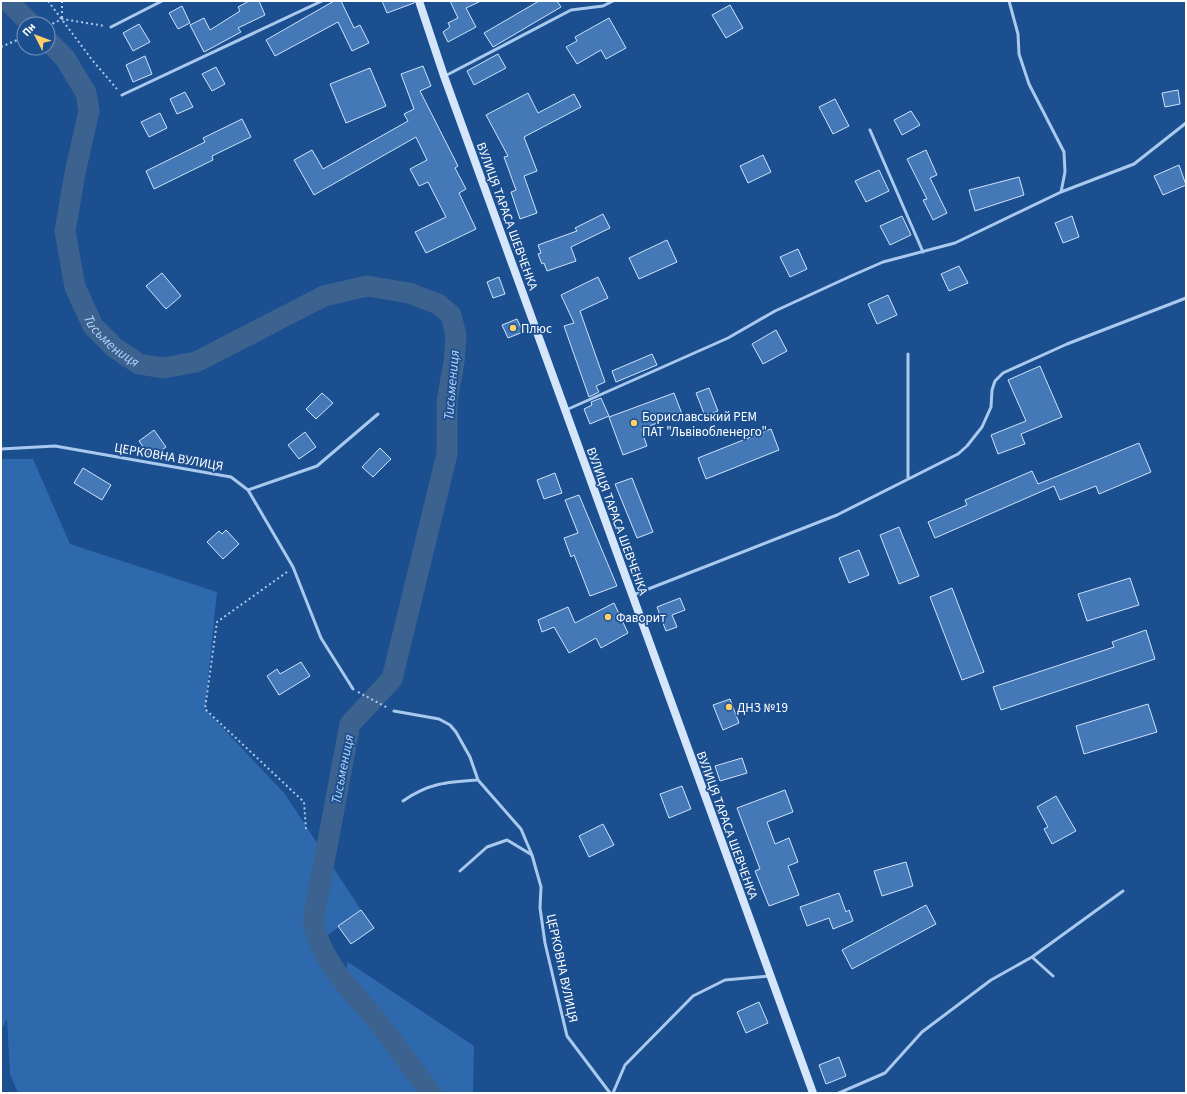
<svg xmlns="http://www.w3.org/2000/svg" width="1187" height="1094" font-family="'Source Sans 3',sans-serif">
<rect width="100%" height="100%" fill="#1b4f8f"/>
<path fill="#2e69ad" d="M 1,459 L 33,459 L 70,544 L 217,592 L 205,709 L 285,794 L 361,910 L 328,935 L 322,969 L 344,978 L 348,962 L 474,1046 L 473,1093 L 18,1093 L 10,1074 L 7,1019 L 1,1030 Z"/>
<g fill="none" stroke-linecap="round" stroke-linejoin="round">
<g stroke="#3c6290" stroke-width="21">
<path d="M 8,1 L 31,24"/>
<path id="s1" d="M 48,41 L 65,58 L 86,93 L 89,111 L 75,173 L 65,231 L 75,287 L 93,326 L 115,348 L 139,364 L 163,368 L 196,362 L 324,296 L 367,286 L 409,293 L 438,304 L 451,315 L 456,335 L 454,362 L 447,401 L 447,454 L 392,679 L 350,724 L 313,921 C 321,962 352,991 378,1022 C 396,1045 413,1069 431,1093"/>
</g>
</g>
<path fill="#4478b7" stroke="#cfe3fa" d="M 249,1 L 259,1 L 265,15 L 238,28 L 241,32 L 204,52 L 190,25 L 204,18 L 210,30 L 240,11 L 238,7 Z
M 334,1 L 341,1 L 354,28 L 360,25 L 369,43 L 352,51 L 338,22 L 275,56 L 266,40 Z
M 382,1 L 414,1 L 414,3 L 387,13 Z
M 450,1 L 481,1 L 466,8 L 476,27 L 448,42 L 443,32 L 450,27 L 448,23 L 458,18 Z
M 539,1 L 557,1 L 561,7 L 493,47 L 484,33 Z
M 730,5 L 743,28 L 726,38 L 712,15 Z
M 182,6 L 190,23 L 178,29 L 169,13 Z
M 609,18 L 626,48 L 606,59 L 601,50 L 577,64 L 566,47 L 577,41 L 575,37 Z
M 139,24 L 150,42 L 133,51 L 123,33 Z
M 498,54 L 506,68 L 474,85 L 467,71 Z
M 145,56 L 152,74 L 133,82 L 126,65 Z
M 423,66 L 431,86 L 420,91 L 458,166 L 455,168 L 466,189 L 459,193 L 476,229 L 426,253 L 415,232 L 446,217 L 428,182 L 419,186 L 410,169 L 427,160 L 416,137 L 314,195 L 294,160 L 312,150 L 323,169 L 408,121 L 404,114 L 414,109 L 401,74 Z
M 216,67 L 225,84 L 212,91 L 202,74 Z
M 370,68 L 386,106 L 346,123 L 330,84 Z
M 1178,90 L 1180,104 L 1165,107 L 1162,93 Z
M 185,92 L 193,107 L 177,114 L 170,99 Z
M 528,93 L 538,113 L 574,94 L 581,107 L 524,137 L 537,171 L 524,176 L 537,213 L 520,219 L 511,192 L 516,190 L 504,157 L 508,156 L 486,115 Z
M 835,99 L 849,126 L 833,134 L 819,107 Z
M 911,111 L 920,125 L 902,135 L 894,120 Z
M 160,113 L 167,128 L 149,137 L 141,122 Z
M 242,119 L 251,137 L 212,156 L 213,160 L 154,189 L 146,171 L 205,142 L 203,138 Z
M 926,150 L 937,175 L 930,178 L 947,213 L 933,220 L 923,200 L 927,199 L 907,159 Z
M 763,155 L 771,172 L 748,183 L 740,166 Z
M 1179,165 L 1186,185 L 1163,195 L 1154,176 Z
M 879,170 L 889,191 L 866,202 L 855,181 Z
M 1019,177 L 1024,195 L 975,211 L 969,190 Z
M 603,214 L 610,228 L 571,247 L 576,261 L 547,271 L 544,263 L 542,264 L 538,254 L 541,253 L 538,245 L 577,231 L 575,228 Z
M 902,216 L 911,235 L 890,245 L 880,226 Z
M 1072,216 L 1079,237 L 1063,243 L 1055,223 Z
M 667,240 L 677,262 L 639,279 L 629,258 Z
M 798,249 L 807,269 L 790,277 L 780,257 Z
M 959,266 L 968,283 L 949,291 L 941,274 Z
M 162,273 L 181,296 L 166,309 L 146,286 Z
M 499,277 L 505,294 L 493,298 L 487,282 Z
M 598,277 L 608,298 L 580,311 L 605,382 L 596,386 L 599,392 L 589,397 L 564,326 L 574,323 L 561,295 Z
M 888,295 L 897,315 L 877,324 L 868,304 Z
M 517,319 L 523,332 L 508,338 L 502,325 Z
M 776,330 L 787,351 L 763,364 L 752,344 Z
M 652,354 L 657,365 L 616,382 L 612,371 Z
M 1040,366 L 1062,417 L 1021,434 L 1025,444 L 998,454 L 991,435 L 1026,421 L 1008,380 Z
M 709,388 L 718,411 L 705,416 L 696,393 Z
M 322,393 L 333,403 L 316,419 L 306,409 Z
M 674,393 L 682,414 L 641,429 L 647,446 L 623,455 L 609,417 Z
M 601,398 L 609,416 L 590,424 L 584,409 L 592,405 L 591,402 Z
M 771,429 L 779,450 L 706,479 L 698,458 Z
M 154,430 L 166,447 L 151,458 L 139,441 Z
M 305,432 L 316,447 L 299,459 L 288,445 Z
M 1139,443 L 1151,472 L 1099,494 L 1096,486 L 1060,500 L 1054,486 L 935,538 L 928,522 L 967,505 L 965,500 L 1032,471 L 1038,484 Z
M 380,448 L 391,459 L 373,477 L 362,467 Z
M 83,468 L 111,485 L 102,500 L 74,483 Z
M 555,473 L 562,493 L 544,499 L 537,480 Z
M 632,478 L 653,532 L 637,538 L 615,484 Z
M 579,495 L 617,586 L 590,596 L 574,555 L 571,557 L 564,538 L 578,533 L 565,500 Z
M 899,527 L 919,576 L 899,584 L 880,535 Z
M 226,530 L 239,544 L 223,559 L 207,542 L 219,531 L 222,534 Z
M 859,550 L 869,575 L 849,583 L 839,558 Z
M 1130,578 L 1139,605 L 1087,621 L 1078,594 Z
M 952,588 L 984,672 L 962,680 L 930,597 Z
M 680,598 L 685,610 L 672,615 L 677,627 L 666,631 L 657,607 Z
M 614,603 L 628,633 L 601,648 L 596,638 L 569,653 L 554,627 L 542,632 L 538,620 L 568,607 L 575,623 Z
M 1146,630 L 1155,659 L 1001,710 L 993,687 L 1114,647 L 1112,642 Z
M 301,662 L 310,676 L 279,695 L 267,676 L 277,669 L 280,674 Z
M 730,699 L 739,723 L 723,730 L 713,705 Z
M 1148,704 L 1157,732 L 1084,754 L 1076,726 Z
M 742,758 L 747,773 L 720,781 L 715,766 Z
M 682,786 L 691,809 L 669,818 L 660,794 Z
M 785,790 L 793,812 L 767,822 L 775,844 L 789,838 L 798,862 L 788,866 L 799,895 L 769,906 L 755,871 L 760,869 L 737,808 Z
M 1056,796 L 1076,831 L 1052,844 L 1044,829 L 1048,827 L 1037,807 Z
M 603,824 L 614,845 L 589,857 L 579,836 Z
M 906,862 L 913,886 L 882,896 L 874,871 Z
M 839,893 L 846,912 L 849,910 L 853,921 L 833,929 L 829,918 L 807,926 L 800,907 Z
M 926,905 L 936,924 L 852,969 L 842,950 Z
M 361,910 L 374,928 L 351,944 L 338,926 Z
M 759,1002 L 768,1023 L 746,1033 L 737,1012 Z
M 839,1057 L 846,1076 L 826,1084 L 819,1065 Z"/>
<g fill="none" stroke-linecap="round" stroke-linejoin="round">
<path stroke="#a9c9ee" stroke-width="2" stroke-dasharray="2 3" stroke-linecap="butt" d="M 48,1 L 93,61 L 117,89
M 62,1 L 62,18
M 48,26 L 62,19 L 105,26
M 1,47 L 24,37
M 287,572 L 217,622 L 205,709 L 304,802 L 306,829
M 358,692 L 388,708"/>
<path stroke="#a9c9ee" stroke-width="3" d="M 1009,1 L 1018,34 L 1019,54 L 1029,84 L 1064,152 L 1065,172 L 1061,192
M 111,27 L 162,1
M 445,76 L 571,10 L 603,6 L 613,1
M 122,95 L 322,1
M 870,130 L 923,252
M 566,410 L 728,338 L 775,311 L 851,276 L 883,262 L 955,243 L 1061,192 L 1134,164 L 1186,123
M 1,449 L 55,446 L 231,477 L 248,490 L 293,567 L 321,638 L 353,689
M 908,478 L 908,354
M 248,490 L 317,466 L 378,414
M 633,595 L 837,515 L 958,454 L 967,446 L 982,427 L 991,407 L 992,390 L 995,381 L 1003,373 L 1067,344 L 1186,298
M 394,711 L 439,719 L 450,725 L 456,732 L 470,757 L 478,780 L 521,829 L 532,855 L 541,887 L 540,908 L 545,943 L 567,1036 L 610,1093
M 403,801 C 429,783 447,782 478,780
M 460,871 L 487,847 L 507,840 L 532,855
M 1032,957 L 1053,976
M 613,1093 L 625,1065 L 693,996 L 725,980 L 770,976
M 839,1093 L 885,1073 L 922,1032 L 991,980 L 1032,957 L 1123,891"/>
<path stroke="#d6e6fa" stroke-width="8" d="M 419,1 L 444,76 L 813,1093"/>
</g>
<g fill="#ffd166" stroke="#1b4f8f" stroke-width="1.5">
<circle cx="513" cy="328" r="4"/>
<circle cx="634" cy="423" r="4"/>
<circle cx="608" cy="617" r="4"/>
<circle cx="729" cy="707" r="4"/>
</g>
<g text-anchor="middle" stroke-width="3.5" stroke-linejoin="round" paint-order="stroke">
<g font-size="13" fill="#fff" stroke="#1b4f8f">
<text transform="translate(508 216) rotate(70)" y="5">ВУЛИЦЯ ТАРАСА ШЕВЧЕНКА</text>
<text transform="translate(169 456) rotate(10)" y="5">ЦЕРКОВНА ВУЛИЦЯ</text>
<text transform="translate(618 521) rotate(70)" y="5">ВУЛИЦЯ ТАРАСА ШЕВЧЕНКА</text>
<text transform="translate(728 825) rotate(70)" y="5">ВУЛИЦЯ ТАРАСА ШЕВЧЕНКА</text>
<text transform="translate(563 968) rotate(78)" y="5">ЦЕРКОВНА ВУЛИЦЯ</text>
</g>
<g font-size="13" fill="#fff" stroke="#1b4f8f" text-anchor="start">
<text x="521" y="333">Плюс</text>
<text x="642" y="421">Бориславський РЕМ<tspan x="642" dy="15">ПАТ "Львівобленерго"</tspan></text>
<text x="616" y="622">Фаворит</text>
<text x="737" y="712">ДНЗ №19</text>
</g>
<g font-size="14" font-style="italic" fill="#b5d3f5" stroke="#1b4f8f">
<text dy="5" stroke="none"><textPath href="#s1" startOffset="329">Тисьмениця</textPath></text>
<text transform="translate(451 385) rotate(-85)" y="5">Тисьмениця</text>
<text transform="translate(342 769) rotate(-79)" y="5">Тисьмениця</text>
</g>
</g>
<rect width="1187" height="1094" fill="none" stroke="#ffffff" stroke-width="4"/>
<g transform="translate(36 36) rotate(312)"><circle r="19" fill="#1b4f8f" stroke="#7695bc"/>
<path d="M0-3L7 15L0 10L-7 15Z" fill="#ffd166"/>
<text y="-6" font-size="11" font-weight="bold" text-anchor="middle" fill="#ffffff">Пн</text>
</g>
</svg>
